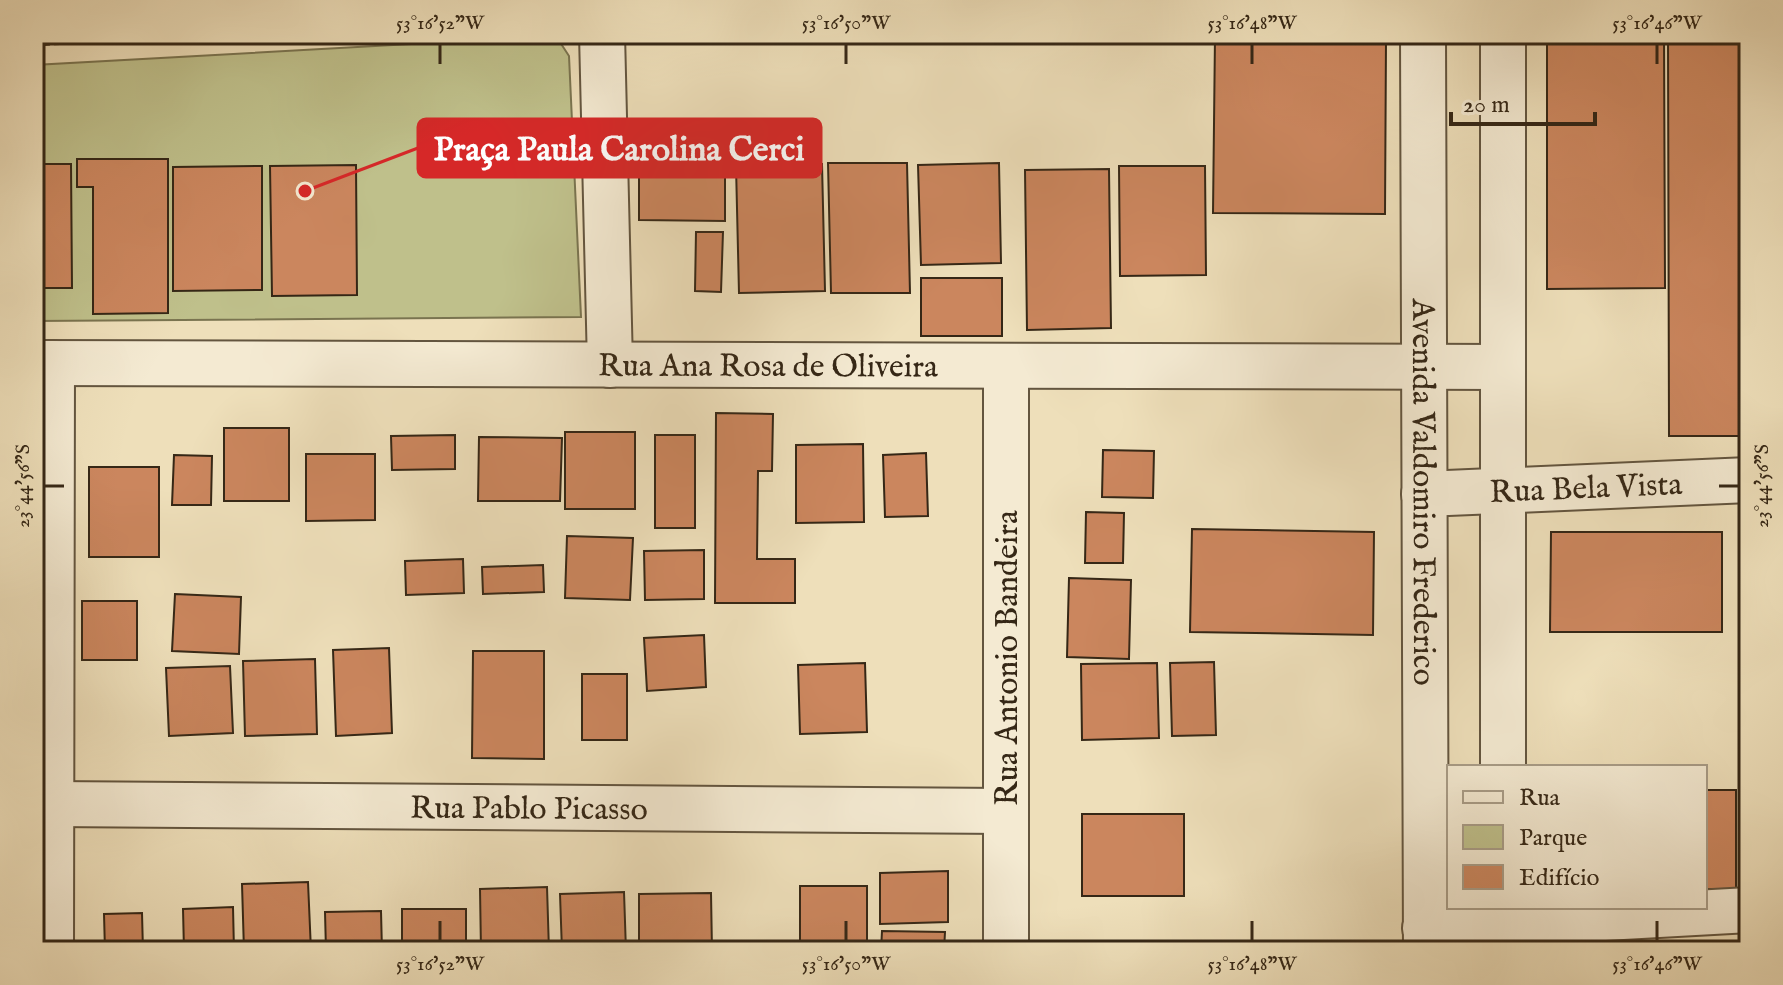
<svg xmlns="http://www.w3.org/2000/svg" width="1783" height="985" font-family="'IM FELL English',serif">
<rect width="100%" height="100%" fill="#eedfba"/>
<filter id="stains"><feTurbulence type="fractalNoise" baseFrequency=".0025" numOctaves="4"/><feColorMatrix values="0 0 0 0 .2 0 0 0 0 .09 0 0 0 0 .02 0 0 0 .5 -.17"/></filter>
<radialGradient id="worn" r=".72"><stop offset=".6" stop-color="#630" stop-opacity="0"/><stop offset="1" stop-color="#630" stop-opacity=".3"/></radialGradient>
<path fill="#bfc08b" stroke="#7a7450" stroke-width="2" d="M 556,36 L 569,56 L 581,317 L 34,321 L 34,65 Z"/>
<path fill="#cb865e" stroke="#352716" stroke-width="2" d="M 1547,34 L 1664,34 L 1665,288 L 1547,289 Z
M 1668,34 L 1749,34 L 1749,436 L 1669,436 Z
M 1215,36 L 1386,39 L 1385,214 L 1213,213 Z
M 77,159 L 168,159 L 168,313 L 93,314 L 93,187 L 77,187 Z
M 639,160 L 725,162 L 725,221 L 639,220 Z
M 828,163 L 907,163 L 910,293 L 831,293 Z
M 999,163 L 1001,263 L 921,265 L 918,165 Z
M 34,164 L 71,164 L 72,288 L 34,288 Z
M 822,164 L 825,291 L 739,293 L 736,166 Z
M 356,165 L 357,295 L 272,296 L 270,166 Z
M 262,166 L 262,290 L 173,291 L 173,167 Z
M 1119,166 L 1205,166 L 1206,275 L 1120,276 Z
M 1109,169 L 1111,328 L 1027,330 L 1025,170 Z
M 696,232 L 723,232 L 721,292 L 695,291 Z
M 921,278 L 1002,278 L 1002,336 L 921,336 Z
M 716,413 L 773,414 L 772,471 L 758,471 L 757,559 L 795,559 L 795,603 L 715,603 Z
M 224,428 L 289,428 L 289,501 L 224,501 Z
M 565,432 L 635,432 L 635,509 L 565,509 Z
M 455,435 L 455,469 L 392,470 L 391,436 Z
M 655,435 L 695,435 L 695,528 L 655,528 Z
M 479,437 L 562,438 L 560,501 L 478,501 Z
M 863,444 L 864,522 L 796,523 L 796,445 Z
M 1103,450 L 1154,451 L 1153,498 L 1102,497 Z
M 926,453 L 928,516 L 885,517 L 883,455 Z
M 306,454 L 375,454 L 375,520 L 306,521 Z
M 174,455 L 212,456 L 211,505 L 172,505 Z
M 89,467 L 159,467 L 159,557 L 89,557 Z
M 1086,512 L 1124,513 L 1123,563 L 1085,563 Z
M 1192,529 L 1374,532 L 1373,635 L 1190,632 Z
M 1551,532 L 1722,532 L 1722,632 L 1550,632 Z
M 567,536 L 633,538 L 630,600 L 565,598 Z
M 704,550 L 704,599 L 645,600 L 644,551 Z
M 463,559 L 464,593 L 406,595 L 405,561 Z
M 543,565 L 544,592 L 483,594 L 482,567 Z
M 1069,578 L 1131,580 L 1129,659 L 1067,657 Z
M 175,594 L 241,597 L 239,654 L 172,651 Z
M 82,601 L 137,601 L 137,660 L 82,660 Z
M 704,635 L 706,687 L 647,691 L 644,638 Z
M 389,648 L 392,733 L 336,736 L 333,650 Z
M 473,651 L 544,651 L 544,759 L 472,758 Z
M 315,659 L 317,734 L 245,736 L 243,661 Z
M 1214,662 L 1216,735 L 1172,736 L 1170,663 Z
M 865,663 L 867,732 L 800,734 L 798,665 Z
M 1157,663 L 1159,738 L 1082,740 L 1081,664 Z
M 230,666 L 233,733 L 169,736 L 166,668 Z
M 582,674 L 627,674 L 627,740 L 582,740 Z
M 1705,790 L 1736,790 L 1736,889 L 1705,889 Z
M 1082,814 L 1184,814 L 1184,896 L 1082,896 Z
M 948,871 L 948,922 L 880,924 L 880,873 Z
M 308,882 L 311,951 L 244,951 L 242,884 Z
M 800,886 L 867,886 L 867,951 L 800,951 Z
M 547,887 L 549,951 L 481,951 L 480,889 Z
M 624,892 L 626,951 L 562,951 L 560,894 Z
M 711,893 L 712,951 L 639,951 L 639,894 Z
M 233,907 L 234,951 L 184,951 L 183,909 Z
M 402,909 L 466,909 L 466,951 L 402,951 Z
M 381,911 L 382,951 L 326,951 L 325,912 Z
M 142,913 L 143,951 L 105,951 L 104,914 Z
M 882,931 L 945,932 L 944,951 L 881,951 Z"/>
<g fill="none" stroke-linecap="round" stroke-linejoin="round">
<defs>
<g id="street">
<path d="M 602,34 L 610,365"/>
<path id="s1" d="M 1423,34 L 1426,951"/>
<path d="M 1503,34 L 1503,767"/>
<path id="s2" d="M 34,363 L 1503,367"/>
<path d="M 1006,366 L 1006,951"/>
<path id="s3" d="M 1424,494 L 1749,480"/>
<path id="s4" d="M 51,804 L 1006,811"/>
<path d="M 1425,928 L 1749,910"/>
<path d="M 51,951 L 52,363"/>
</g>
</defs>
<use href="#street" stroke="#63553f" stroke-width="48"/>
<path stroke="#352716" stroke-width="5" stroke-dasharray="6 4" stroke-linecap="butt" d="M 34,44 L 210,34"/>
<use href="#street" stroke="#f4ead2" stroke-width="44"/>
</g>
<path fill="none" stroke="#352716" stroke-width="3" d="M 440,44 L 440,64M 846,44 L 846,64M 1252,44 L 1252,64M 1657,44 L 1657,64M 44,486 L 64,486M 1719,486 L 1739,486M 440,921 L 440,941M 846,921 L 846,941M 1252,921 L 1252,941M 1657,921 L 1657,941"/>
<g text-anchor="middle" stroke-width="6" stroke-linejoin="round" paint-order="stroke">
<g font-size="32" fill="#352716" stroke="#f4ead2">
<text dy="11" stroke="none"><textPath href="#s2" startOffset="734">Rua Ana Rosa de Oliveira</textPath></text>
<text dy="11" stroke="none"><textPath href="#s3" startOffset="162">Rua Bela Vista</textPath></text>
<text dy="11" stroke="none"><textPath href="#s1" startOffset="458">Avenida Valdomiro Frederico</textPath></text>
<text transform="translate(1006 658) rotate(-90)" y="11">Rua Antonio Bandeira</text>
<text dy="11" stroke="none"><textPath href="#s4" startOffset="478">Rua Pablo Picasso</textPath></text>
</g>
</g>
<path fill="none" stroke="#d62828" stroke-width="3" d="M305 191L418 148"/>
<circle fill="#d62828" stroke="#f4ead2" stroke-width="3" cx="305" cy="191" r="8"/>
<rect fill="#d62828" stroke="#d62828" stroke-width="3" x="418" y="119" width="403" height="58" rx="8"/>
<g font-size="34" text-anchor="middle" font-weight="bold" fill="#fff">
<text x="619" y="160">Praça Paula Carolina Cerci</text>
</g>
<rect width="1783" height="985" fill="none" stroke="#eedfba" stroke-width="88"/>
<rect x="1447" y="765" width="260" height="144" fill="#f4ead2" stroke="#a89c87" stroke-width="2"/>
<rect x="1463" y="791" width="40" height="12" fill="#f4ead2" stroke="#a89c87" stroke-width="2"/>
<text x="1519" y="805" font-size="24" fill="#352716">Rua</text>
<rect x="1463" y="825" width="40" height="24" fill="#bfc08b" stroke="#a89c87" stroke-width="2"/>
<text x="1519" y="845" font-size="24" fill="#352716">Parque</text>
<rect x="1463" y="865" width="40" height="24" fill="#cb865e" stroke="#a89c87" stroke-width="2"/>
<text x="1519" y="885" font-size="24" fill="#352716">Edifício</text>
<path d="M1451 112v12h144v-12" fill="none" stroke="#352716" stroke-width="4"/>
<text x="1463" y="112" font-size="24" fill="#352716" stroke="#f4ead2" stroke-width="6" paint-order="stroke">20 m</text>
<rect x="44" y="44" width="1695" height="897" fill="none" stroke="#352716" stroke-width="3"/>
<g font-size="20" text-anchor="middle" fill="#352716">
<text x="440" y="29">53°16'52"W</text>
<text x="846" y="29">53°16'50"W</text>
<text x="1252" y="29">53°16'48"W</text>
<text x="1657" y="29">53°16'46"W</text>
<text transform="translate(22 486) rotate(-90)" y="7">23°44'56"S</text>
<text transform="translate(1761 486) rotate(-90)" y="7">23°44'56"S</text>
<text x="440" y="970">53°16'52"W</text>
<text x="846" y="970">53°16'50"W</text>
<text x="1252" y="970">53°16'48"W</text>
<text x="1657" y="970">53°16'46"W</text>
</g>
<rect width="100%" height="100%" filter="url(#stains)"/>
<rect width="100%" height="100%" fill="url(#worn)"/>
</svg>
